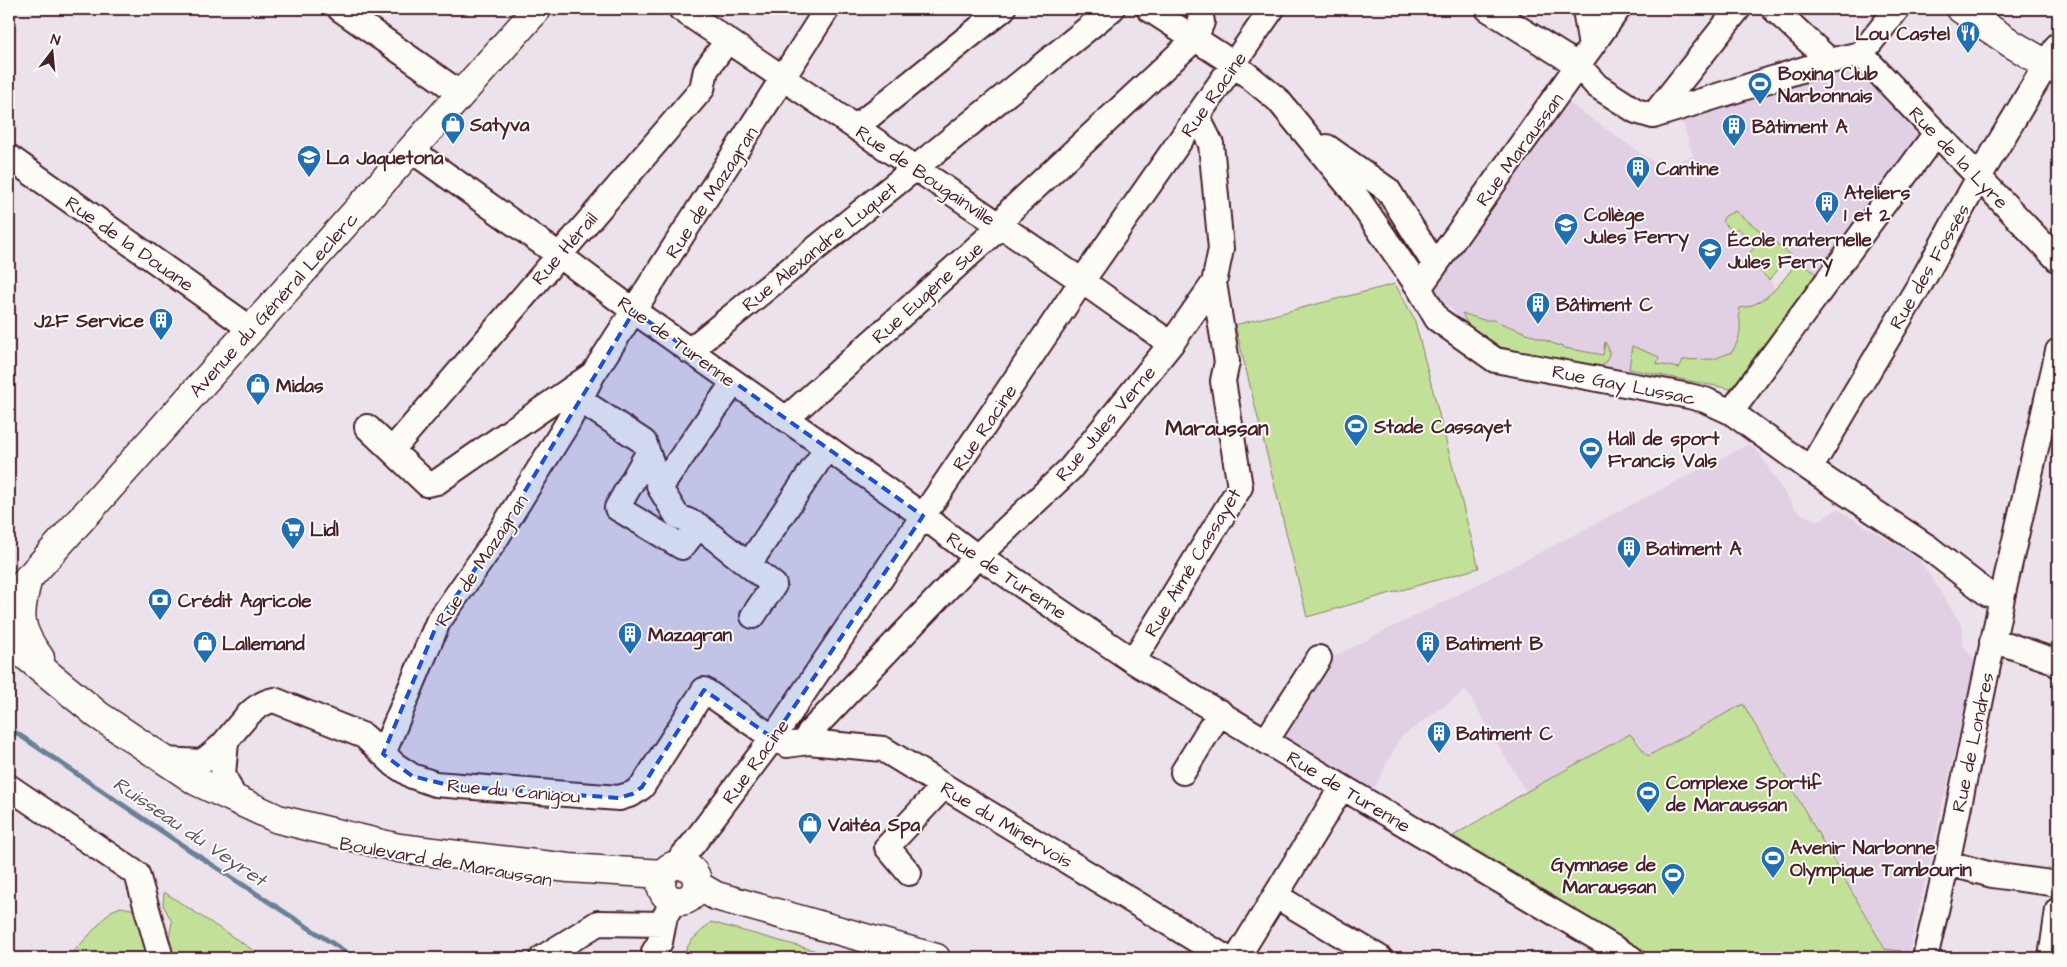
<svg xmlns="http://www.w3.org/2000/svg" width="2067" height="967" font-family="'Architects Daughter',sans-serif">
<rect width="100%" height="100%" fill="#ece2ec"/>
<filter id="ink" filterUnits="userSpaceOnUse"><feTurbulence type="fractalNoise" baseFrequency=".02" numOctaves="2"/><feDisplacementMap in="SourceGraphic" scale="10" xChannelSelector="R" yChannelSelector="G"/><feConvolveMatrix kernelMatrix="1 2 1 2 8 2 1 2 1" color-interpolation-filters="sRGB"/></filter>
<g filter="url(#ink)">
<path fill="#e1d0e4" d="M 1840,68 L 1856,79 L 1862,72 L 1920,132 L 1921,138 L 1819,277 L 1771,240 L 1752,263 L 1769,280 L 1776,290 L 1731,389 L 1630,369 L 1625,372 L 1501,347 L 1468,325 L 1430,288 L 1565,100 L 1669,173 L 1676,164 L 1683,159 L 1693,156 L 1683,123 L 1685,117 Z
M 1749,444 L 1759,453 L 1795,509 L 1807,517 L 1819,521 L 1837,509 L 1919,559 L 1963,627 L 1963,645 L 1975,661 L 1908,958 L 1901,951 L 1886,949 L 1743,704 L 1648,756 L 1630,734 L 1526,792 L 1466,690 L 1400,738 L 1372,793 L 1282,736 L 1328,657 L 1335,656 L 1502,572 Z"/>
<path fill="#c2e098" stroke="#868062" d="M 1735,211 L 1791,255 L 1769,280 L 1752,263 L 1741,263 L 1755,247 L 1738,228 L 1733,232 L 1722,221 L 1725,216 Z
M 1798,260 L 1816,274 L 1731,389 L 1629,369 L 1632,346 L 1659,357 L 1657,364 L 1679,368 L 1683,360 L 1714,359 L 1732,352 C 1737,343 1741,335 1740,324 C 1740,318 1738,314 1740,308 C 1767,305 1783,281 1798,260 Z
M 1395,284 L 1414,318 L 1479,568 L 1307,617 L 1235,325 Z
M 1462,313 L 1483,320 L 1493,320 L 1565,348 L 1603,355 L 1605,342 C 1613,354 1608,359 1600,369 L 1501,347 L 1468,325 Z
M 1743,704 L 1885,949 L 1901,951 L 1908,958 L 1656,958 L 1453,836 L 1526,792 L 1630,734 L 1648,756 Z
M 164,892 L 265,958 L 169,958 L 167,950 L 172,922 L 163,905 Z
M 121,907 L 131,909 L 141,915 L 156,958 L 68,958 L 111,911 Z
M 711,922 L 842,958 L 681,958 L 691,941 Z"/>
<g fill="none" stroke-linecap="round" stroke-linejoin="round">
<path stroke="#698196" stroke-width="5" d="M 9,728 L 191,851 L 355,958"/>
<defs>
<path id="minor" d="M 340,9 L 461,94
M 681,9 L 1082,281 L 1171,344
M 1149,9 L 1234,64 L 1278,100 L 1352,190 L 1419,288 L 1437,319 L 1495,360 L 1689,396 L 1705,400 L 1731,412 L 1810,469 L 1929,548 L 1988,594 L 2003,593
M 1488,9 L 1579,66 L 1597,86 L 1636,111 L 1653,116 L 1830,61 L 1861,54 L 1897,9
M 1585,9 L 1591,47
M 1774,9 L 1830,61
M 1861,54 L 2058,260
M 1653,116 L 1738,9
M 856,127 L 1003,9
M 1327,147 L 1388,190 L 1435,265
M 411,150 L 559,255 L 634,311 L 919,513 L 977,557 L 992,565 L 1133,661 L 1342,787 L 1631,958
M 9,157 L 251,329
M 1419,288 L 1618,9
M 689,351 L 1112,9
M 580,400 L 644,442 L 660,488 L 677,516 L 699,526 L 774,585 L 753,616
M 1731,412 L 1936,133
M 786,419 L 1001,226 L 1011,210 L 1195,39 L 1202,22 L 1199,9
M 367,427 L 427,484 L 437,482 L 590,376
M 392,450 L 702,89 L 706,70 L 727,41
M 647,455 L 617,508 L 682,547 L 699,526
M 1810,469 L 1926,274 L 1979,177 L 2058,45
M 660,488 L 734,382
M 749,564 L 827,448
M 1992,642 L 2008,645 L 2054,661 L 2058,665
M 1133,661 L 1240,487 L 1223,381 L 1227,362 L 1214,283
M 1266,741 L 1319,658
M 226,742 L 223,774 L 235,800
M 808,742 L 809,733 L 977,557 L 1070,469 L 1171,344 L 1214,283 L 1221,249 L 1211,144 L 1197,116
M 383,754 L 438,622 L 494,542 L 567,424 L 593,374 L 827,9
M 164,760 L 202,762 C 210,755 220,749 226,741 C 240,725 252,704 274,700 L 364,736 L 395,765 L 412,776 L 435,784 L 619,798 L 632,794 L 642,787 L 704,690 L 773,738 L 787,745 L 808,742 L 883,749 L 1226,958
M 1183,772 L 1220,712
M 9,787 L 137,874 L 161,958
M 1947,863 L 1992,875 L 2058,884
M 674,866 L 693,844 L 773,738 L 1082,281 L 1272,9
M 909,873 L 887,847 L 944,786
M 1276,896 L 1380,958
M 654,952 L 660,942 L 665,916 L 674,901
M 542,958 L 598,923 L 663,924
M 1237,958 L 1342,787
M 1925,958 L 1947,863 L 2003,593 L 2058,351
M 2051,958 L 2058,910"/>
<path id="major" d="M 1961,9 L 2012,44 L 2058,71
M 28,578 C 18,614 17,628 40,658
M 9,600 L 537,9
M 9,642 L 98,715 L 196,781 L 278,819 L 399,848 L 569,868 L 663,874
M661 883a18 18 0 1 1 36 0a18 18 0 1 1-36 0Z
M 697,885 L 716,896 L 936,958"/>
</defs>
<use href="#minor" stroke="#4a1f2b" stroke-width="28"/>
<use href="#major" stroke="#4a1f2b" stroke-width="31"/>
<use href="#minor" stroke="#fdfcf7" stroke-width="24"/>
<use href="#major" stroke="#fdfcf7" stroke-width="28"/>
</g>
</g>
<path fill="#1d4ed8" fill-opacity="0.2" stroke="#1d4ed8" stroke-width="4" stroke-dasharray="10 6" stroke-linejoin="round" d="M 634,311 L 923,516 L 773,738 L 704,690 L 642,787 L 632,794 L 619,798 L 452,786 L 412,776 L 383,754 L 438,622 L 494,542 Z"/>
<defs>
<symbol id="restaurant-pin" viewBox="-11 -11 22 30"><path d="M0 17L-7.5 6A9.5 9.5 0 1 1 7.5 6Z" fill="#1f6fb2" stroke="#fdfcf7"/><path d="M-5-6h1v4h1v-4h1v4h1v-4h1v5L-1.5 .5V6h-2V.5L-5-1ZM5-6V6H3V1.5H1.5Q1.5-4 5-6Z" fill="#fff"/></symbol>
<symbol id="stadium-pin" viewBox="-11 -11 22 30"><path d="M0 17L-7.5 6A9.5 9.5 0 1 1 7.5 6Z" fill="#1f6fb2" stroke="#fdfcf7"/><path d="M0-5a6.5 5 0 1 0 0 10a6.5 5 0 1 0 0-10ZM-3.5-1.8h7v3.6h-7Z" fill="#fff"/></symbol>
<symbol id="shop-pin" viewBox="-11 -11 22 30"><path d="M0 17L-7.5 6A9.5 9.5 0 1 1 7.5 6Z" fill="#1f6fb2" stroke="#fdfcf7"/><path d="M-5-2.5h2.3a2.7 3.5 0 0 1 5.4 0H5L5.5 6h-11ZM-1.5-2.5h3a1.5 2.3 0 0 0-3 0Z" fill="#fff"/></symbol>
<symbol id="building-pin" viewBox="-11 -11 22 30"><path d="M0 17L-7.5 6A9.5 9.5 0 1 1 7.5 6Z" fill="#1f6fb2" stroke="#fdfcf7"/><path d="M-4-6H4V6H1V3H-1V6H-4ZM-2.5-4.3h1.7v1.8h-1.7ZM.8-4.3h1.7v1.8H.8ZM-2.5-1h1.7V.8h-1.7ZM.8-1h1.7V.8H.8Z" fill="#fff"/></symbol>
<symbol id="school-pin" viewBox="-11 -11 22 30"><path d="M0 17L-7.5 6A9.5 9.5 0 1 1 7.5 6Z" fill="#1f6fb2" stroke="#fdfcf7"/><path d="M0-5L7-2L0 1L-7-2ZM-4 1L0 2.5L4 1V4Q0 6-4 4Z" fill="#fff"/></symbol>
<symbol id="supermarket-pin" viewBox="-11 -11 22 30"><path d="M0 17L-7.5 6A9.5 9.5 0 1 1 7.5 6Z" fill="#1f6fb2" stroke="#fdfcf7"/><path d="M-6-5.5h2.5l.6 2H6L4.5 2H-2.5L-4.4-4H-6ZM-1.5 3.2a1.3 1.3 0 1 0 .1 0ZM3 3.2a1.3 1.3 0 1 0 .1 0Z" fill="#fff"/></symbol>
<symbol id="bank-pin" viewBox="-11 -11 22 30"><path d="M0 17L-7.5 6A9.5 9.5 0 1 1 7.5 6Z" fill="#1f6fb2" stroke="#fdfcf7"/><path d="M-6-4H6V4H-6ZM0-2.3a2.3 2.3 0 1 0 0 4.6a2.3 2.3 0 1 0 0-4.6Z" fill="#fff"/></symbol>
</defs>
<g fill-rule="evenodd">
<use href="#restaurant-pin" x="1954" y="19" width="28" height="38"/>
<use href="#stadium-pin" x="1746" y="70" width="28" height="38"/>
<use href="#shop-pin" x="439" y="110" width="28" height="38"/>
<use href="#building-pin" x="1720" y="112" width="28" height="38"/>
<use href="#school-pin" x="295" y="143" width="28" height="38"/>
<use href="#building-pin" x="1624" y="154" width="28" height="38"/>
<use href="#building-pin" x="1813" y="189" width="28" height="38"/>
<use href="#school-pin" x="1552" y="211" width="28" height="38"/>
<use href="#school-pin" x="1696" y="236" width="28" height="38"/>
<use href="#building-pin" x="1524" y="290" width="28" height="38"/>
<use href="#building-pin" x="147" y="306" width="28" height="38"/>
<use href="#shop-pin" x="244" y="371" width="28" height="38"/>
<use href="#stadium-pin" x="1342" y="412" width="28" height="38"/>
<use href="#stadium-pin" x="1577" y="435" width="28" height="38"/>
<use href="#supermarket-pin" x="279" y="515" width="28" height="38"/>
<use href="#building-pin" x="1615" y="534" width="28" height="38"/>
<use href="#bank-pin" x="146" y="586" width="28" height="38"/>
<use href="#building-pin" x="616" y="620" width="28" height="38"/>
<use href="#shop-pin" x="191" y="629" width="28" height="38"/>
<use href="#building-pin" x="1414" y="629" width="28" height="38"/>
<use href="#building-pin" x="1425" y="719" width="28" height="38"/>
<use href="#stadium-pin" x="1634" y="779" width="28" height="38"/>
<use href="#shop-pin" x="796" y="810" width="28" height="38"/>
<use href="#stadium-pin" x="1759" y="844" width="28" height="38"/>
<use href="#stadium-pin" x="1659" y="861" width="28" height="38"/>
</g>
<g text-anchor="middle" stroke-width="4" stroke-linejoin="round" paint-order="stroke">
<g font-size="19" font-weight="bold" fill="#4a1f2b" stroke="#fdfcf7" text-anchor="start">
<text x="1950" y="40" text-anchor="end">Lou Castel</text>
<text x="1778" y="80">Boxing Club<tspan x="1778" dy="22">Narbonnais</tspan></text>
<text x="470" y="131">Satyva</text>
<text x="1752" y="133">Bâtiment A</text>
<text x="326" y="164">La Jaquetona</text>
<text x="1656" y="175">Cantine</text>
<text x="1844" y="199">Ateliers<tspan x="1844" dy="22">1 et 2</tspan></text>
<text x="1584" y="221">Collège<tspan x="1584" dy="22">Jules Ferry</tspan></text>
<text x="1728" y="246">École maternelle<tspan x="1728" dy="22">Jules Ferry</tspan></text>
<text x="1556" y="311">Bâtiment C</text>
<text x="144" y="327" text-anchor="end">J2F Service</text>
<text x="276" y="392">Midas</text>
<text x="1374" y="433">Stade Cassayet</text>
<text x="1608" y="445">Hall de sport<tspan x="1608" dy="22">Francis Vals</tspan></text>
<text x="310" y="536">Lidl</text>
<text x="1646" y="555">Batiment A</text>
<text x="178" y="607">Crédit Agricole</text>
<text x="648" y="641">Mazagran</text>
<text x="222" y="650">Lallemand</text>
<text x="1446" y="650">Batiment B</text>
<text x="1456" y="740">Batiment C</text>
<text x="1666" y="789">Complexe Sportif<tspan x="1666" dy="22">de Maraussan</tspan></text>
<text x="828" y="831">Vaitéa Spa</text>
<text x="1790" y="854">Avenir Narbonne<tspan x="1790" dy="22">Olympique Tambourin</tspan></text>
<text x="1656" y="871" text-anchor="end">Gymnase de<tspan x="1656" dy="22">Maraussan</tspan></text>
</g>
<g font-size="19" fill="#4a1f2b" stroke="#fdfcf7">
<text transform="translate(1213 94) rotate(-55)" y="7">Rue Racine</text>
<text transform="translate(1519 149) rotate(-54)" y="7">Rue Maraussan</text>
<text transform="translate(1959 157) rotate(46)" y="7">Rue de la Lyre</text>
<text transform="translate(926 175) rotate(34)" y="7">Rue de Bougainville</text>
<text transform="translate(711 192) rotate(-57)" y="7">Rue de Mazagran</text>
<text transform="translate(130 243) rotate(35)" y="7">Rue de la Douane</text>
<text transform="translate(819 246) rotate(-39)" y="7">Rue Alexandre Luquet</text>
<text transform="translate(564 248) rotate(-49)" y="7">Rue Hérail</text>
<text transform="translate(1929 266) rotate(-60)" y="7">Rue des Fossés</text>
<text transform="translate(927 292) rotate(-42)" y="7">Rue Eugène Sue</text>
<text transform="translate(273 304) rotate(-48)" y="7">Avenue du Général Leclerc</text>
<text transform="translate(677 341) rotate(36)" y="7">Rue de Turenne</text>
<text transform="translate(1624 384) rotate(11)" y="7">Rue Gay Lussac</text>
<text transform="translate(1105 423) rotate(-50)" y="7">Rue Jules Verne</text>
<text transform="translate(984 427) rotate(-56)" y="7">Rue Racine</text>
<text transform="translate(481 560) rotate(-57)" y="7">Rue de Mazagran</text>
<text transform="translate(1192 562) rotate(-59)" y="7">Rue Aimé Cassayet</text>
<text transform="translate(1007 575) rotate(34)" y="7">Rue de Turenne</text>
<text transform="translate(1972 742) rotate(-78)" y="7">Rue de Londres</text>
<text transform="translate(755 761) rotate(-54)" y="7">Rue Racine</text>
<text transform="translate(514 790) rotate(5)" y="7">Rue du Canigou</text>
<text transform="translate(1349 791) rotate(31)" y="7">Rue de Turenne</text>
<text transform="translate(1007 824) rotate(31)" y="7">Rue du Minervois</text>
<text transform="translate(446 861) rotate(10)" y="7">Boulevard de Maraussan</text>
</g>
<g font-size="20" font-style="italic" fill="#5c586a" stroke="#fdfcf7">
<text transform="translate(190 831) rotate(34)" y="7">Ruisseau du Veyret</text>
</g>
<g font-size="21" font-weight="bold" fill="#4a1f2b" stroke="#fdfcf7">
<text x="1217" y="435">Maraussan</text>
</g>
</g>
<rect width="2067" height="967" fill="none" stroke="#fdfcf7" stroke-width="30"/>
<rect x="15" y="15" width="2037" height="937" fill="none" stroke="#4a1f2b" stroke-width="2" filter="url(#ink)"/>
<g transform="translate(52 52) rotate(16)" stroke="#fdfcf7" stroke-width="4" paint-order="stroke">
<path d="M0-4L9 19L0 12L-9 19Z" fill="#4a1f2b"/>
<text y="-8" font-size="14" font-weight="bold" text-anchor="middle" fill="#4a1f2b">N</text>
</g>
</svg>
